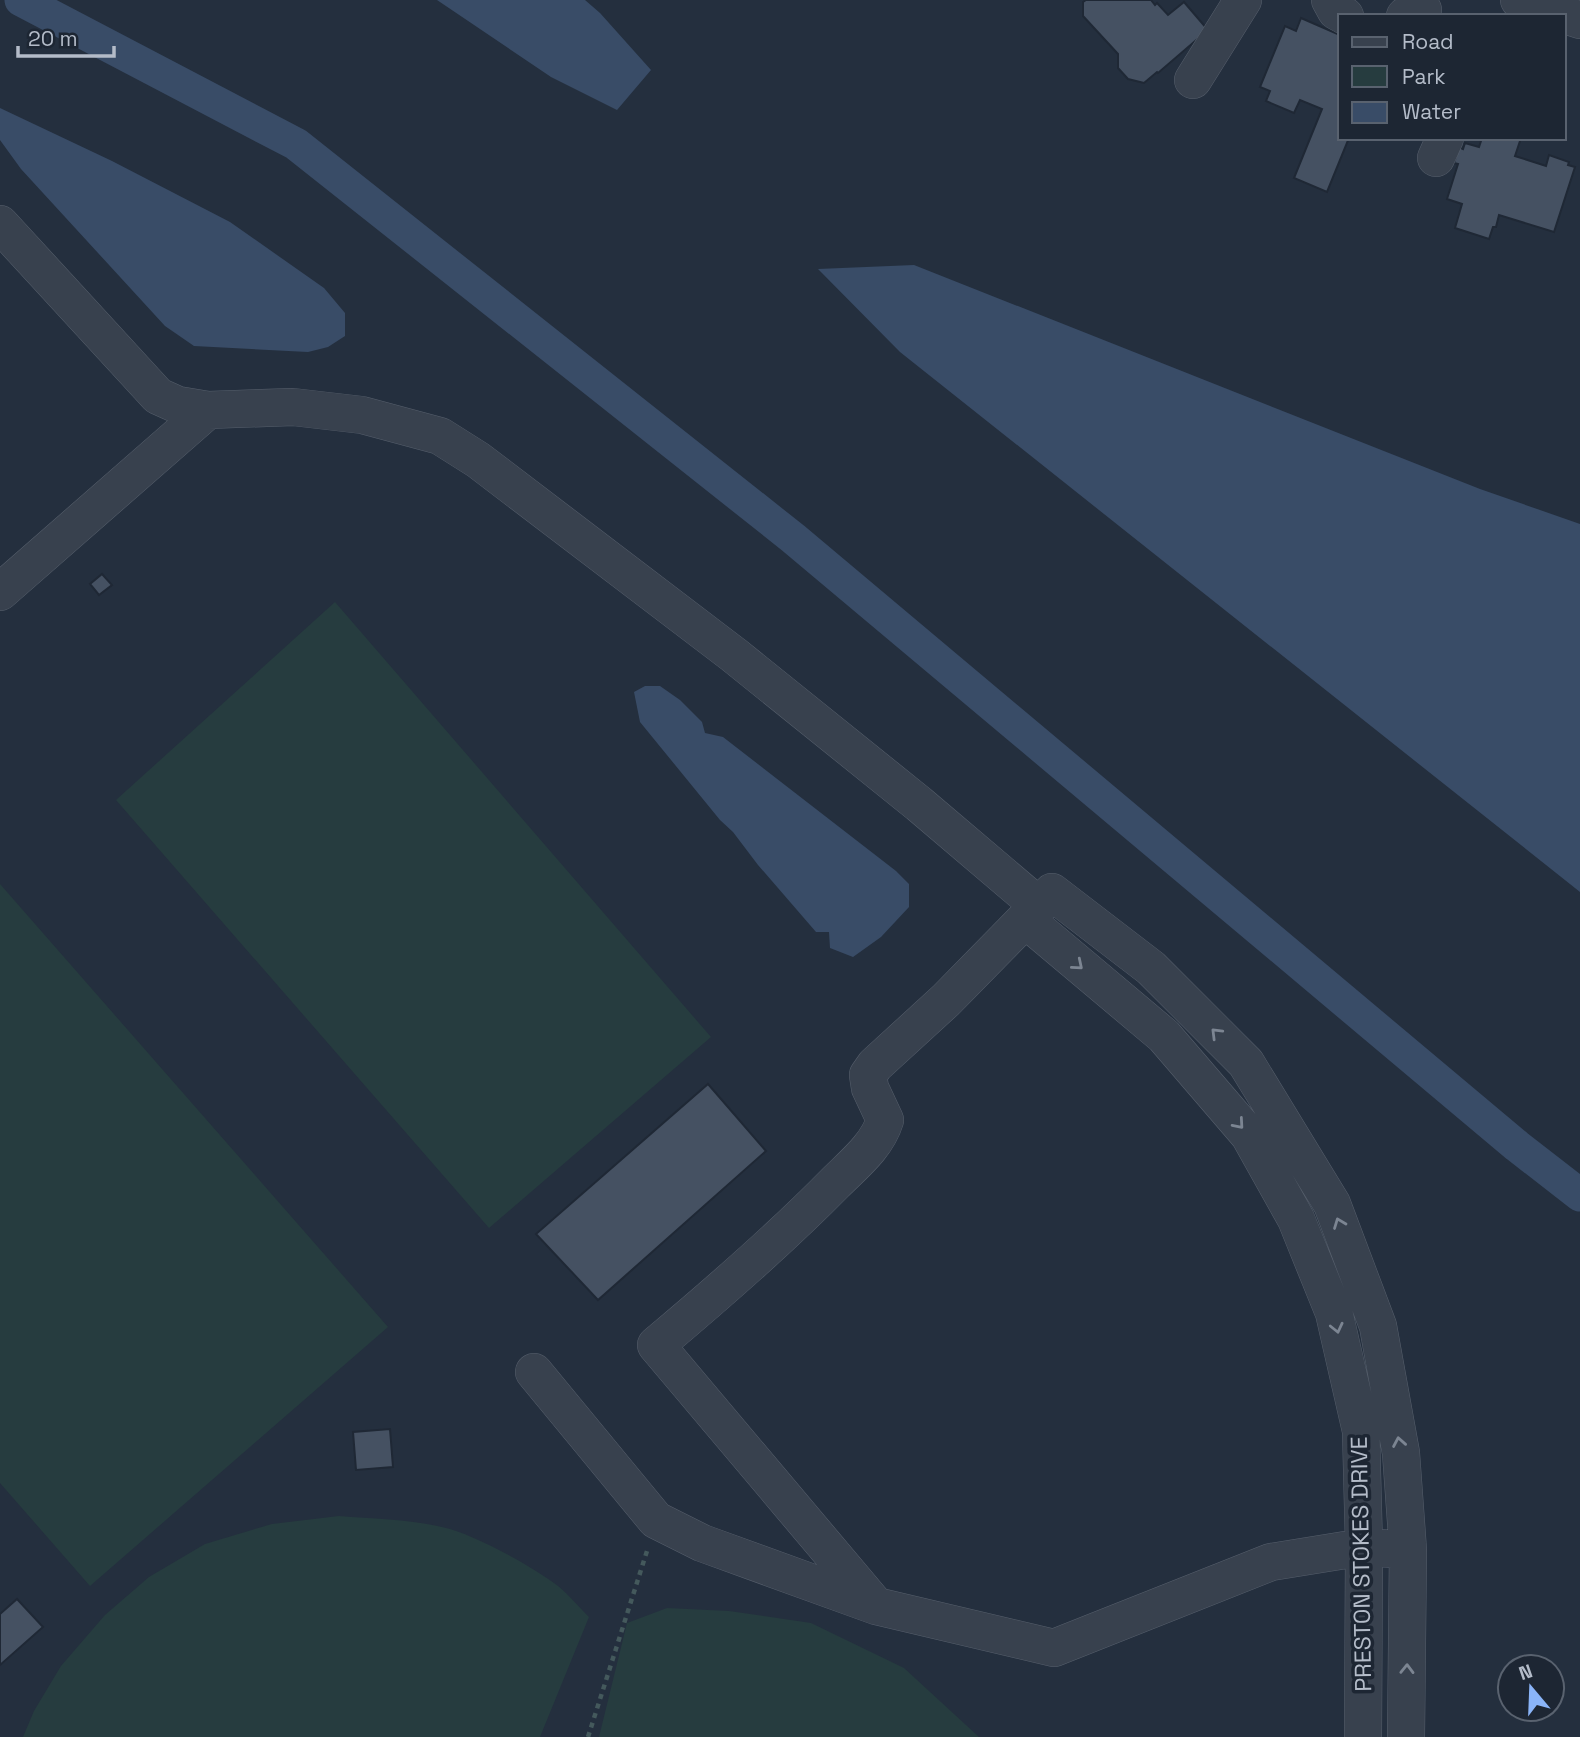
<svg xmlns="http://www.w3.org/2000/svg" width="1580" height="1737" font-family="'Space Grotesk',sans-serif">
<rect width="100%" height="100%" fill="#242f3e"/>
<path fill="#263c3f" d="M 335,602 L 711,1037 L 489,1228 L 116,800 Z
M 0,884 L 388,1327 L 90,1586 L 0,1483 Z
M 339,1516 C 373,1519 409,1519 442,1527 C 474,1534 532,1566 558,1586 C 569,1595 579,1607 589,1617 L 540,1737 L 23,1737 L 34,1711 L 61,1666 L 105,1615 L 149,1577 L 205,1544 L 272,1524 Z
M 667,1608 L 729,1611 L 811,1623 L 904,1668 L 979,1737 L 599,1737 L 627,1623 Z"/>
<path fill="#394c67" d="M 437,0 L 585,0 L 600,13 L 651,70 L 617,110 L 551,77 Z
M 0,108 L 112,161 L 230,222 L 324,288 L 345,313 L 345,336 L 328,347 L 308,352 L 194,346 L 165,326 L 21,169 L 0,140 Z
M 914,265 L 1480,489 L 1580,524 L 1580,892 L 900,352 L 818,269 Z
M 645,686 L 660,686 L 680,700 L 702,722 L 705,733 L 723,737 L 896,871 L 909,884 L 909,907 L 881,937 L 853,957 L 830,948 L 829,932 L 816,932 L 758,865 L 733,832 L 720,820 L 640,722 L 634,692 Z"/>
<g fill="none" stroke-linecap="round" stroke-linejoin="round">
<path stroke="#394c67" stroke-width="33" d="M 21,0 L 296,144 L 793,538 L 1517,1146 L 1580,1195"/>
</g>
<path fill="#455162" stroke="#1f2835" stroke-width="2" d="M 1086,0 L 1151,0 L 1155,5 L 1157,3 L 1168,15 L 1184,2 L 1208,30 L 1158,73 L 1157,72 L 1144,83 L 1128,79 L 1118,68 L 1118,54 L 1083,16 L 1083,2 Z
M 1301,18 L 1340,35 L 1340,138 L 1349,138 L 1327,192 L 1294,178 L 1322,109 L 1300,100 L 1294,113 L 1266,101 L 1270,91 L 1260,87 L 1285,26 L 1296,31 Z
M 1482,138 L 1521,138 L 1515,156 L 1546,166 L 1549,155 L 1569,162 L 1568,165 L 1575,167 L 1554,232 L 1499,215 L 1496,227 L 1493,227 L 1489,239 L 1455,228 L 1462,204 L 1447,199 L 1458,164 L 1454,163 L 1459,147 L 1463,149 L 1465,143 L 1479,147 Z
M 102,574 L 112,585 L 99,595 L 90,584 Z
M 708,1084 L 766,1151 L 598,1300 L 536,1234 Z
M 390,1429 L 393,1467 L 356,1470 L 353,1432 Z
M 17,1599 L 43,1627 L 0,1665 L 0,1614 Z"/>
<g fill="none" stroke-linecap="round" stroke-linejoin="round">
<defs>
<path id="minor" d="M 1330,0 L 1336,11 L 1345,16
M 1519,0 L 1580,20
M 1405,16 L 1423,10
M 1193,80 L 1243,0
M 1436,158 L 1445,138
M 0,224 L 158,396 L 178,405 L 208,410 L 293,407 L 362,415 L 440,436 L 478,460 L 734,655 L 919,804 L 1039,906
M 0,592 L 208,410
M 1026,920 L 1164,1036 L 1249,1135 L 1296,1219 L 1334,1313 L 1361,1431 L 1364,1547 L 1363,1737
M 534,1372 L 656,1520 L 702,1543 L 876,1606 L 1054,1648 L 1271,1562 L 1364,1547 L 1408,1550
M 876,1606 L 656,1345 C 718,1293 779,1240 835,1183 C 854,1164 877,1146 885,1120 L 870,1088 L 868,1075 L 875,1065 L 946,1000 L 1052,892 L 1151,968 L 1246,1063 L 1332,1204 L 1378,1326 L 1401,1453 L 1408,1550 L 1406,1737"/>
</defs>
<use href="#minor" stroke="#565f6c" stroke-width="38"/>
<path stroke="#44595c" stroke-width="4.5" stroke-dasharray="5 5" stroke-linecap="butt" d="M 588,1737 L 647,1551"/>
<use href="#minor" stroke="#38414e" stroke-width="37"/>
</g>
<defs><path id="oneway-chevron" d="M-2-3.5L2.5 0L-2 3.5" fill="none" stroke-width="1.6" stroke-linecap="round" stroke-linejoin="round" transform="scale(1.75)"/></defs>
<g stroke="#7c8592">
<use href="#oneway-chevron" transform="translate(1078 965) rotate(40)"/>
<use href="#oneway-chevron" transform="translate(1216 1033) rotate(-135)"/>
<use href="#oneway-chevron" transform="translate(1239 1124) rotate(49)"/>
<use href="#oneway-chevron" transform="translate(1339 1223) rotate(-111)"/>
<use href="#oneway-chevron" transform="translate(1337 1328) rotate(77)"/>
<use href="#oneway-chevron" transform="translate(1399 1442) rotate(-100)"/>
<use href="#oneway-chevron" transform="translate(1407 1669) rotate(-89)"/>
</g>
<g text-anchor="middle" stroke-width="7" stroke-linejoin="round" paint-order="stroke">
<g font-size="23" fill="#b4bcc9" stroke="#1d2633">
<text transform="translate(1361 1564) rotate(-91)" y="8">PRESTON STOKES DRIVE</text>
</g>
</g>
<rect x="1338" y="14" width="228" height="126" fill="#1d2633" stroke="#59626f" stroke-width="2"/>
<rect x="1352" y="37" width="35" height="10" fill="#38414e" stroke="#59626f" stroke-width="2"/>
<text x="1402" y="49" font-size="21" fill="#b4bcc9">Road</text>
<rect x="1352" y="66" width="35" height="21" fill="#263c3f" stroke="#59626f" stroke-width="2"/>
<text x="1402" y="84" font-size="21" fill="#b4bcc9">Park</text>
<rect x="1352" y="102" width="35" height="21" fill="#394c67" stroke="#59626f" stroke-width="2"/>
<text x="1402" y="119" font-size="21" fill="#b4bcc9">Water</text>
<g transform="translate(1531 1688) rotate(341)"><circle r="33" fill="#1d2633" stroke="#59626f" stroke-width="2"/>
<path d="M0-5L12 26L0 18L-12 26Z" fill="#8ab4f8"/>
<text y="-10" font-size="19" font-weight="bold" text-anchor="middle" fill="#b4bcc9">N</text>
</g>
<path d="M18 46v10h96v-10" fill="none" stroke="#b4bcc9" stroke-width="3.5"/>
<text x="28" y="46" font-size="21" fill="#b4bcc9" stroke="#1d2633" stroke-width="5" paint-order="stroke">20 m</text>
</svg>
